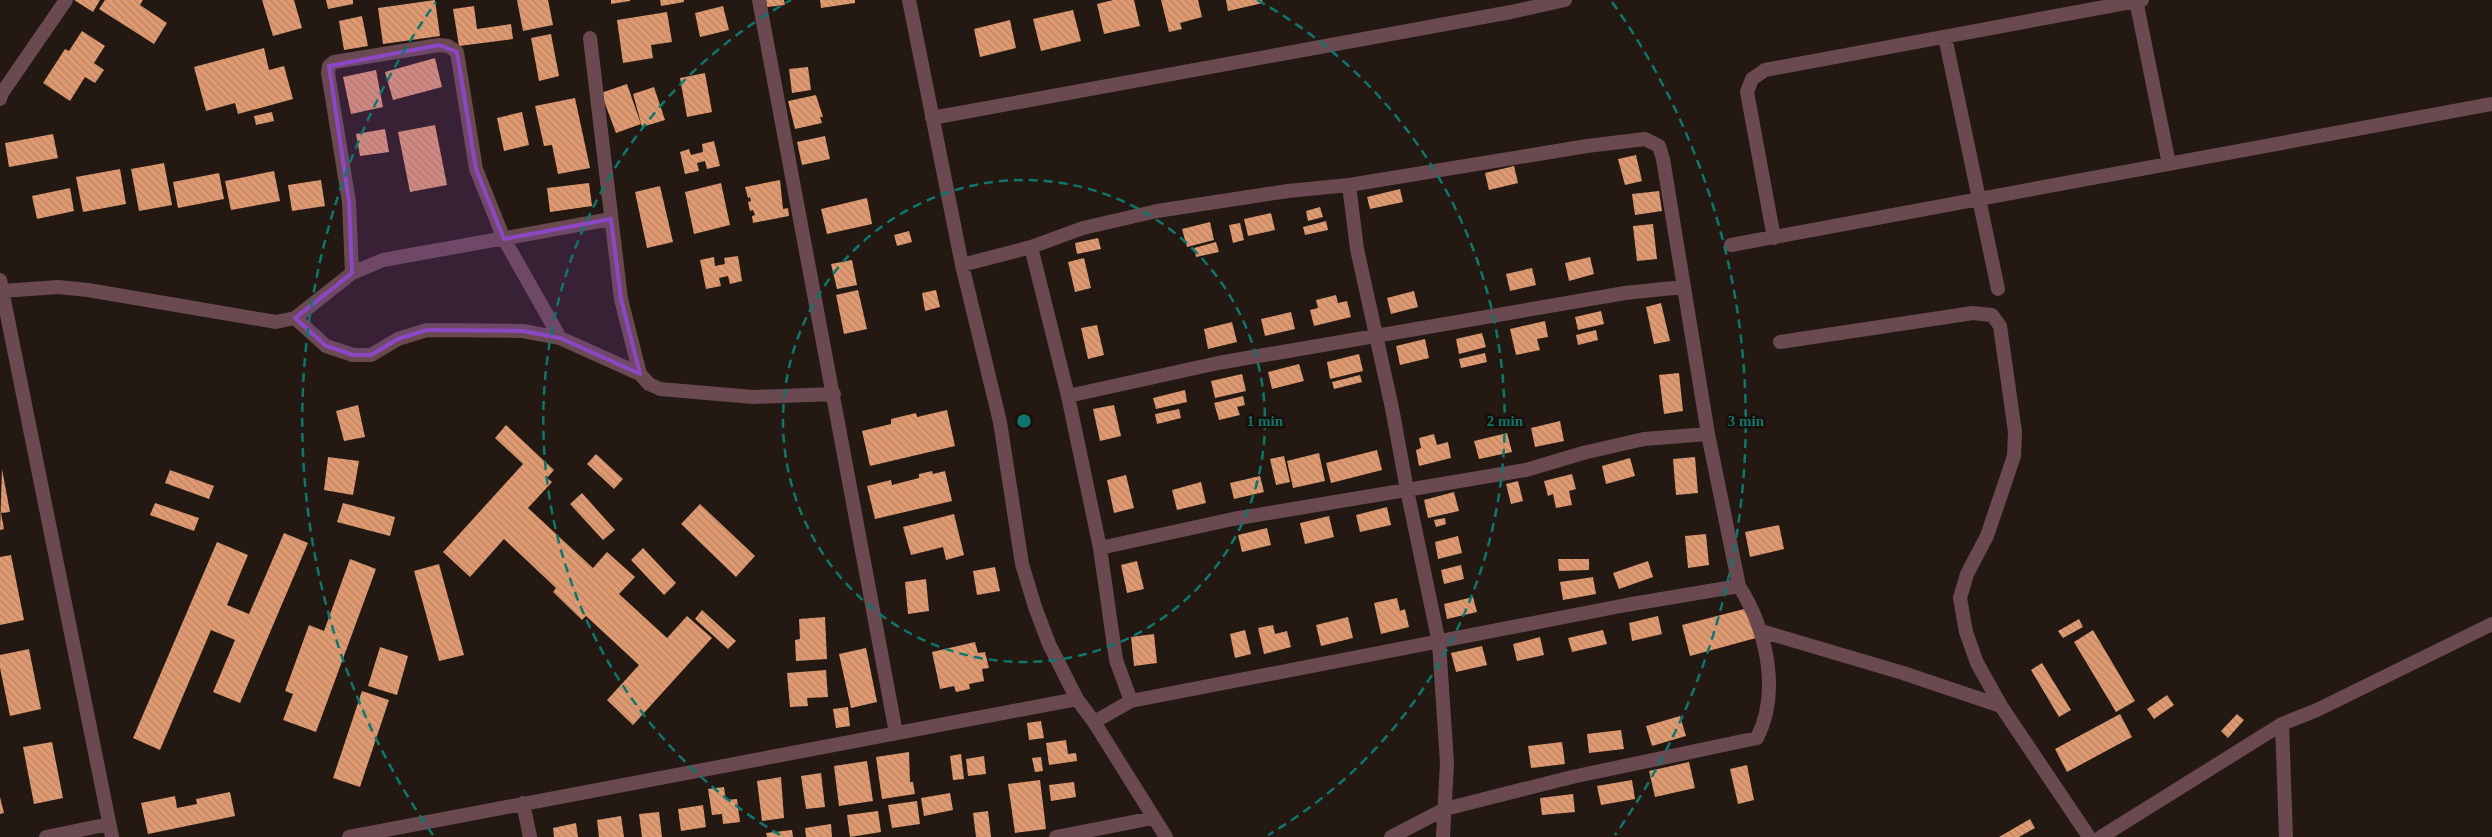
<svg xmlns="http://www.w3.org/2000/svg" width="2492" height="837" font-family="'Times New Roman',serif">
<defs>
<pattern id="building-back-hatch" width="6" height="6" patternUnits="userSpaceOnUse" patternTransform="scale(1.25)"><rect width="6" height="6" fill="#e09a71"/><path d="M-1 5l2 2M0 0l6 6M5-1l2 2" fill="none" stroke="#ba8566"/></pattern>
</defs>
<rect width="100%" height="100%" fill="#231812"/>
<path fill="url(#building-back-hatch)" d="M 74,0 L 100,0 L 93,12 Z
M 105,0 L 143,0 L 140,5 L 167,23 L 154,44 L 99,9 Z
M 262,0 L 294,0 L 302,28 L 273,36 Z
M 326,0 L 353,0 L 353,4 L 328,9 Z
M 435,0 L 440,36 L 383,44 L 378,8 Z
M 517,0 L 548,0 L 553,25 L 523,31 Z
M 611,0 L 630,0 L 630,1 L 611,4 Z
M 660,0 L 684,0 L 684,2 L 661,6 Z
M 766,0 L 784,0 L 785,5 L 767,7 Z
M 820,0 L 855,0 L 855,3 L 821,8 Z
M 1113,0 L 1134,0 L 1140,26 L 1104,34 L 1097,4 Z
M 1161,0 L 1198,0 L 1202,17 L 1180,23 L 1182,29 L 1169,32 Z
M 1226,0 L 1262,0 L 1263,3 L 1228,11 Z
M 474,6 L 477,29 L 511,24 L 513,39 L 459,46 L 453,9 Z
M 723,6 L 729,30 L 700,37 L 695,13 Z
M 1073,10 L 1081,41 L 1041,51 L 1033,19 Z
M 667,12 L 672,42 L 651,45 L 653,58 L 623,63 L 617,20 Z
M 362,16 L 368,46 L 344,50 L 339,21 Z
M 1010,20 L 1016,48 L 980,57 L 974,29 Z
M 82,31 L 105,46 L 94,63 L 104,70 L 95,83 L 85,77 L 70,101 L 43,83 L 65,49 L 69,51 Z
M 551,34 L 559,76 L 539,81 L 531,38 Z
M 264,48 L 269,70 L 284,66 L 293,99 L 238,114 L 235,103 L 206,111 L 194,67 Z
M 435,58 L 442,87 L 393,100 L 385,72 Z
M 808,67 L 811,90 L 792,93 L 789,69 Z
M 376,70 L 383,107 L 351,114 L 343,77 Z
M 705,73 L 712,112 L 687,117 L 680,78 Z
M 627,84 L 641,124 L 616,133 L 601,93 Z
M 654,87 L 665,120 L 642,127 L 633,94 Z
M 816,95 L 823,117 L 820,117 L 822,123 L 795,129 L 788,101 Z
M 575,98 L 590,168 L 558,174 L 552,145 L 544,146 L 535,106 Z
M 272,112 L 274,121 L 256,125 L 254,116 Z
M 522,112 L 529,145 L 504,151 L 497,118 Z
M 435,125 L 447,185 L 410,192 L 398,132 Z
M 385,129 L 389,152 L 360,156 L 356,134 Z
M 53,134 L 58,158 L 9,167 L 5,143 Z
M 825,136 L 830,159 L 802,165 L 797,142 Z
M 714,141 L 720,166 L 707,169 L 705,161 L 697,163 L 699,171 L 685,174 L 680,152 L 689,149 L 691,155 L 703,152 L 702,144 Z
M 1636,155 L 1642,181 L 1625,185 L 1618,159 Z
M 164,163 L 172,205 L 139,211 L 131,169 Z
M 1514,166 L 1518,183 L 1489,190 L 1485,173 Z
M 120,169 L 126,204 L 83,212 L 76,177 Z
M 274,171 L 280,201 L 231,210 L 225,181 Z
M 219,173 L 224,199 L 178,208 L 173,182 Z
M 321,180 L 325,206 L 292,211 L 288,185 Z
M 780,180 L 783,209 L 788,208 L 789,216 L 753,223 L 752,216 L 755,215 L 753,210 L 750,211 L 748,202 L 751,201 L 750,197 L 748,198 L 745,187 Z
M 589,183 L 592,206 L 550,212 L 547,188 Z
M 721,183 L 730,225 L 694,234 L 685,192 Z
M 660,186 L 673,242 L 647,248 L 635,192 Z
M 70,188 L 74,211 L 37,219 L 32,196 Z
M 1400,189 L 1403,202 L 1370,209 L 1367,197 Z
M 1659,191 L 1662,211 L 1635,215 L 1632,194 Z
M 867,198 L 872,224 L 827,234 L 821,209 Z
M 1320,207 L 1323,217 L 1308,221 L 1306,211 Z
M 1271,213 L 1275,230 L 1248,236 L 1244,219 Z
M 1326,221 L 1328,230 L 1305,235 L 1303,227 Z
M 1210,222 L 1214,240 L 1187,247 L 1182,229 Z
M 1240,223 L 1244,240 L 1233,243 L 1229,225 Z
M 1653,224 L 1657,259 L 1637,261 L 1633,226 Z
M 909,231 L 912,242 L 897,246 L 894,235 Z
M 1098,238 L 1101,249 L 1077,254 L 1075,243 Z
M 1216,242 L 1219,252 L 1196,257 L 1194,248 Z
M 738,256 L 742,281 L 730,284 L 728,276 L 719,278 L 721,286 L 706,289 L 700,260 L 714,257 L 715,266 L 725,264 L 724,258 Z
M 1590,257 L 1594,274 L 1569,281 L 1565,263 Z
M 1084,258 L 1091,288 L 1075,292 L 1068,262 Z
M 852,260 L 857,285 L 837,289 L 831,264 Z
M 1532,268 L 1536,285 L 1510,291 L 1506,274 Z
M 858,290 L 867,329 L 844,334 L 836,295 Z
M 936,290 L 940,307 L 925,311 L 922,293 Z
M 1414,291 L 1418,307 L 1391,314 L 1387,298 Z
M 1336,295 L 1338,303 L 1347,301 L 1351,317 L 1314,326 L 1310,310 L 1318,308 L 1316,300 Z
M 1661,303 L 1670,341 L 1654,344 L 1646,307 Z
M 1601,311 L 1604,324 L 1578,330 L 1575,317 Z
M 1291,312 L 1295,329 L 1265,336 L 1261,319 Z
M 1545,321 L 1548,337 L 1537,339 L 1540,350 L 1516,355 L 1510,329 Z
M 1232,322 L 1237,342 L 1208,349 L 1204,329 Z
M 1097,325 L 1104,355 L 1088,359 L 1081,328 Z
M 1596,330 L 1598,340 L 1578,345 L 1576,335 Z
M 1482,333 L 1486,347 L 1459,354 L 1456,339 Z
M 1425,339 L 1429,358 L 1400,365 L 1396,346 Z
M 1485,353 L 1487,362 L 1461,368 L 1459,359 Z
M 1359,354 L 1363,371 L 1330,379 L 1327,362 Z
M 1299,364 L 1304,381 L 1272,389 L 1268,372 Z
M 1679,373 L 1683,411 L 1664,414 L 1659,375 Z
M 1242,374 L 1246,391 L 1215,398 L 1211,381 Z
M 1360,375 L 1362,382 L 1334,389 L 1332,382 Z
M 1185,390 L 1187,402 L 1156,409 L 1153,398 Z
M 1243,396 L 1245,405 L 1237,407 L 1240,415 L 1219,420 L 1214,403 Z
M 358,405 L 365,437 L 344,441 L 336,411 Z
M 1114,405 L 1121,436 L 1100,441 L 1093,409 Z
M 1179,409 L 1181,418 L 1157,424 L 1155,414 Z
M 947,410 L 955,446 L 870,466 L 862,431 L 891,424 L 891,419 L 916,413 L 917,417 Z
M 1560,421 L 1564,441 L 1535,447 L 1531,428 Z
M 506,425 L 554,470 L 547,478 L 552,482 L 528,508 L 593,568 L 607,552 L 635,577 L 619,594 L 667,638 L 687,616 L 712,638 L 633,725 L 607,700 L 639,665 L 586,616 L 582,620 L 553,592 L 556,588 L 504,539 L 470,577 L 443,552 L 523,464 L 495,438 Z
M 1507,433 L 1512,452 L 1479,459 L 1474,441 Z
M 1434,434 L 1437,445 L 1448,442 L 1451,458 L 1419,466 L 1416,450 L 1421,448 L 1419,438 Z
M 1377,450 L 1382,470 L 1331,483 L 1326,463 Z
M 1319,453 L 1325,481 L 1293,488 L 1287,461 Z
M 596,454 L 623,479 L 614,489 L 587,464 Z
M 1284,456 L 1290,482 L 1276,485 L 1270,459 Z
M 328,457 L 359,461 L 353,495 L 324,490 Z
M 1695,457 L 1698,493 L 1676,495 L 1673,459 Z
M 1630,458 L 1635,476 L 1606,484 L 1602,466 Z
M 2,469 L 10,512 L 1,513 L 4,529 L 0,530 Z
M 170,470 L 214,486 L 209,499 L 165,483 Z
M 932,471 L 933,474 L 945,471 L 952,501 L 875,519 L 867,486 L 891,480 L 892,485 L 919,478 L 919,474 Z
M 1572,474 L 1576,489 L 1569,491 L 1572,505 L 1556,508 L 1553,494 L 1548,496 L 1544,481 Z
M 1126,475 L 1134,508 L 1114,513 L 1107,480 Z
M 1260,476 L 1264,492 L 1234,499 L 1230,483 Z
M 1518,481 L 1523,501 L 1511,504 L 1506,484 Z
M 1201,482 L 1206,503 L 1177,510 L 1172,490 Z
M 1454,492 L 1459,511 L 1428,518 L 1424,500 Z
M 582,493 L 615,530 L 603,540 L 570,504 Z
M 155,503 L 199,518 L 194,531 L 150,515 Z
M 343,503 L 395,517 L 390,536 L 337,522 Z
M 700,504 L 755,556 L 736,577 L 681,524 Z
M 1387,507 L 1391,525 L 1360,532 L 1356,515 Z
M 954,514 L 964,555 L 946,560 L 943,547 L 911,555 L 903,527 Z
M 1329,516 L 1334,537 L 1305,544 L 1300,523 Z
M 1445,518 L 1446,524 L 1436,527 L 1434,520 Z
M 1779,525 L 1784,549 L 1750,557 L 1745,532 Z
M 1267,528 L 1271,545 L 1242,552 L 1238,535 Z
M 284,533 L 308,543 L 240,703 L 213,692 L 235,640 L 211,630 L 160,750 L 133,738 L 217,542 L 248,555 L 227,605 L 249,614 Z
M 1706,534 L 1709,565 L 1688,568 L 1685,536 Z
M 1458,536 L 1462,553 L 1438,559 L 1435,542 Z
M 643,548 L 676,583 L 664,595 L 631,560 Z
M 11,555 L 24,620 L 0,625 L 0,557 Z
M 350,559 L 376,569 L 316,732 L 283,720 L 293,694 L 285,691 L 309,625 L 324,631 Z
M 1558,559 L 1589,559 L 1589,570 L 1559,571 Z
M 1137,561 L 1144,589 L 1127,593 L 1121,565 Z
M 1648,561 L 1653,577 L 1619,589 L 1613,573 Z
M 439,564 L 464,655 L 439,661 L 414,571 Z
M 1461,565 L 1464,579 L 1444,584 L 1441,570 Z
M 995,567 L 1000,591 L 977,595 L 973,571 Z
M 1593,577 L 1596,594 L 1563,600 L 1560,582 Z
M 926,579 L 929,611 L 908,614 L 905,582 Z
M 1473,597 L 1477,612 L 1447,619 L 1444,604 Z
M 1397,598 L 1400,611 L 1405,609 L 1409,627 L 1381,634 L 1374,603 Z
M 1748,608 L 1756,638 L 1690,656 L 1682,625 Z
M 702,610 L 736,641 L 728,649 L 695,619 Z
M 1658,616 L 1662,634 L 1632,641 L 1629,623 Z
M 825,617 L 827,659 L 796,661 L 795,640 L 800,639 L 799,619 Z
M 1348,617 L 1353,638 L 1321,646 L 1316,625 Z
M 2079,619 L 2083,627 L 2063,638 L 2058,631 Z
M 1273,625 L 1275,634 L 1287,631 L 1291,647 L 1264,654 L 1258,628 Z
M 1245,630 L 1251,654 L 1235,658 L 1230,634 Z
M 1603,630 L 1607,644 L 1572,652 L 1568,638 Z
M 2093,630 L 2135,701 L 2116,712 L 2074,642 Z
M 1154,634 L 1157,663 L 1134,666 L 1131,637 Z
M 1540,637 L 1544,655 L 1517,661 L 1513,644 Z
M 975,642 L 978,653 L 985,652 L 989,668 L 982,669 L 984,681 L 969,684 L 970,689 L 956,692 L 954,686 L 940,689 L 932,652 Z
M 1482,646 L 1487,665 L 1456,672 L 1451,653 Z
M 380,647 L 408,656 L 397,695 L 368,686 Z
M 866,648 L 877,702 L 851,708 L 839,654 Z
M 29,649 L 41,709 L 10,716 L 0,668 L 0,655 Z
M 2042,663 L 2071,710 L 2059,717 L 2031,670 Z
M 826,670 L 828,697 L 807,698 L 808,706 L 790,707 L 787,673 Z
M 362,691 L 389,700 L 360,787 L 333,778 Z
M 2167,695 L 2174,705 L 2154,719 L 2147,709 Z
M 848,707 L 850,726 L 836,728 L 833,709 Z
M 2120,714 L 2132,737 L 2067,772 L 2055,749 Z
M 2237,714 L 2244,720 L 2228,738 L 2221,731 Z
M 1680,716 L 1686,736 L 1652,746 L 1646,726 Z
M 1041,721 L 1044,738 L 1029,740 L 1027,723 Z
M 1621,730 L 1624,749 L 1589,753 L 1587,734 Z
M 1066,740 L 1068,754 L 1076,753 L 1077,761 L 1049,765 L 1046,743 Z
M 52,742 L 63,798 L 34,804 L 23,747 Z
M 1562,742 L 1565,764 L 1531,768 L 1528,746 Z
M 909,752 L 910,782 L 913,782 L 915,794 L 882,799 L 876,757 Z
M 961,754 L 964,779 L 953,780 L 950,756 Z
M 984,756 L 986,774 L 968,776 L 966,759 Z
M 1041,757 L 1043,771 L 1035,772 L 1032,758 Z
M 867,761 L 873,801 L 839,806 L 834,766 Z
M 1689,762 L 1695,788 L 1655,797 L 1649,771 Z
M 1747,765 L 1754,800 L 1738,804 L 1730,769 Z
M 821,773 L 825,807 L 806,809 L 801,776 Z
M 781,777 L 784,818 L 762,821 L 757,781 Z
M 1040,780 L 1046,829 L 1015,833 L 1008,784 Z
M 1632,780 L 1635,799 L 1601,805 L 1597,786 Z
M 1074,782 L 1076,797 L 1051,801 L 1049,785 Z
M 724,787 L 726,800 L 737,799 L 740,822 L 723,824 L 722,814 L 712,815 L 708,789 Z
M 230,792 L 235,816 L 148,834 L 141,803 L 175,796 L 177,808 L 197,804 L 196,799 Z
M 950,793 L 953,810 L 924,816 L 921,798 Z
M 1573,794 L 1575,812 L 1542,815 L 1540,798 Z
M 0,797 L 4,813 L 0,814 Z
M 917,801 L 920,824 L 892,828 L 888,805 Z
M 703,805 L 706,827 L 681,831 L 678,809 Z
M 878,811 L 881,832 L 850,837 L 847,815 Z
M 988,811 L 991,837 L 976,837 L 973,813 Z
M 659,812 L 662,837 L 642,837 L 639,814 Z
M 621,816 L 624,837 L 599,837 L 597,820 Z
M 2030,819 L 2035,828 L 2019,837 L 1999,837 Z
M 576,823 L 578,837 L 554,837 L 553,828 Z
M 831,824 L 832,837 L 806,837 L 805,828 Z
M 792,830 L 793,837 L 767,837 L 766,833 Z"/>
<g fill="none" stroke-linecap="round" stroke-linejoin="round">
<path stroke="#6a4951" stroke-width="14" d="M 759,0 L 896,733
M 909,0 L 962,265 L 1000,422 L 1022,564 L 1035,607 L 1049,644 L 1077,699 L 1094,722 L 1166,837
M 2136,0 L 2169,164
M 1945,37 L 1998,289
M 590,38 L 621,299 L 640,374 L 649,384 L 660,389 L 753,397 L 834,394
M 0,99 L 2,93 L 66,0
M 932,118 L 1511,12 L 1565,0
M 1349,185 L 1357,249 L 1392,408 L 1407,490 L 1439,643 L 1447,763 L 1443,837
M 1774,238 L 1747,92 L 1752,79 L 1765,70 L 2142,0
M 1731,245 L 2492,104
M 962,265 L 1031,247 L 1083,228 L 1157,211 L 1288,191 L 1349,185 L 1587,146 L 1645,139 L 1659,146 L 1663,159 L 1708,434 L 1739,586 L 1626,605 L 1131,701 L 1116,660 L 1100,548 L 1068,396 L 1031,247
M 352,273 L 349,202 L 328,73 L 329,66 L 334,62 L 439,45 L 448,46 L 457,52 L 476,169 L 504,239 L 560,338
M 0,280 L 112,837
M 2,291 L 58,287 L 88,290 L 276,322 L 295,318 L 352,273 L 383,260 L 611,219
M 295,318 L 326,346 L 353,355 L 371,355 L 398,339 L 427,330 L 523,331 L 560,338 L 640,374
M 1780,342 L 1973,313 L 1992,315 L 2000,326 L 2015,432 L 2014,456 L 1987,536 L 1967,574 L 1960,598 L 1966,632 L 1977,663 L 2001,706 L 2089,837
M 1068,396 L 1218,363 L 1625,293 L 1683,287
M 1100,548 L 1233,519 L 1526,470 L 1583,453 L 1644,439 L 1708,434
M 1761,631 L 1903,673 L 2001,706
M 1094,722 L 1131,701
M 2282,724 L 2286,837
M 523,803 L 530,837
M 46,837 L 109,824
M 349,837 L 1077,699
M 1056,837 L 1153,818
M 1391,837 L 1445,809 L 1572,777 L 1757,738 C 1781,691 1766,629 1739,586
M 2101,837 L 2282,724 L 2317,710 L 2492,624"/>
</g>
<path fill="#8c48c4" fill-opacity="0.2" stroke="#8c48c4" stroke-width="4" stroke-linejoin="round" d="M 439,45 L 457,52 L 476,169 L 504,239 L 611,219 L 621,299 L 640,374 L 560,338 L 523,331 L 427,330 L 398,339 L 371,355 L 353,355 L 326,346 L 295,318 L 352,273 L 349,202 L 329,66 Z"/>
<g fill="none" stroke="#0f766e" stroke-width="2.5" stroke-dasharray="9 6">
<circle cx="1024" cy="421" r="241"/>
<path d="M780 835A481 481 0 0 1 791 0M1257 0A481 481 0 0 1 1268 835"/>
<path d="M433 835A722 722 0 0 1 436 2M1612 2A722 722 0 0 1 1615 835"/>
</g>
<circle cx="1024" cy="421" r="8" fill="#0f766e" stroke="#190f09" stroke-width="2.5"/>
<g font-size="15" text-anchor="middle" font-weight="bold" fill="#0f766e" stroke="#190f09" stroke-width="5" stroke-linejoin="round" paint-order="stroke">
<text x="1265" y="426">1 min</text>
<text x="1505" y="426">2 min</text>
<text x="1746" y="426">3 min</text>
</g>
</svg>
